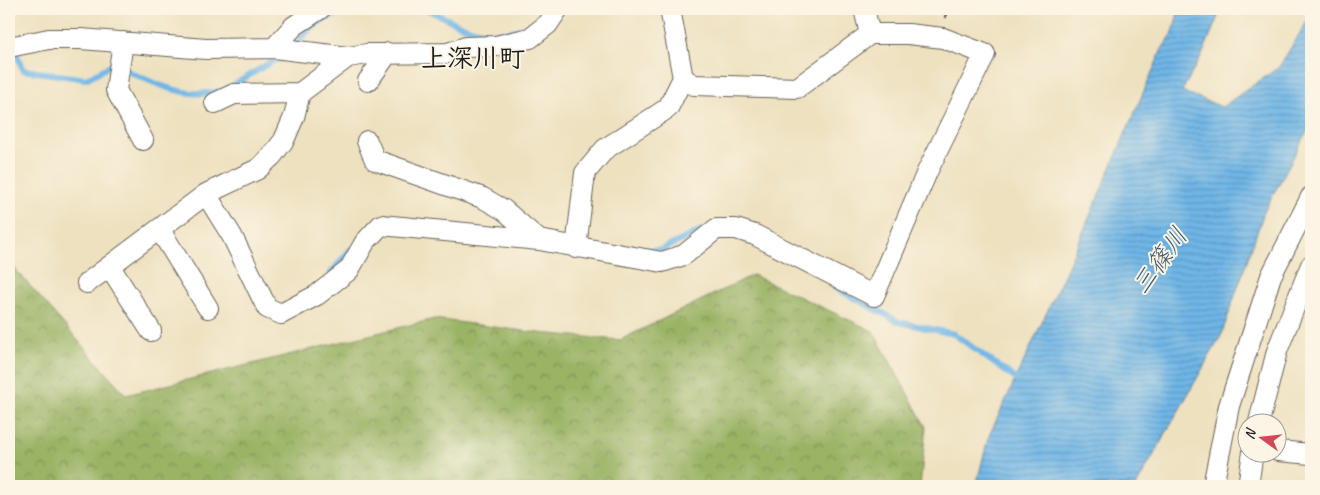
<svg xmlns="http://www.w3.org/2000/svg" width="1320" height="495" font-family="Caveat,'Klee One',sans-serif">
<defs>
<pattern id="forest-crowns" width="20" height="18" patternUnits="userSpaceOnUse" patternTransform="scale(1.25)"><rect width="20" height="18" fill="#9ab365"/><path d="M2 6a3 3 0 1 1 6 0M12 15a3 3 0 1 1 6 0" fill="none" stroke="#7d9152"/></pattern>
<pattern id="water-rules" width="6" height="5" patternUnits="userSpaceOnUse" patternTransform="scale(1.25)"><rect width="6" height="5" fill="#6fb6e7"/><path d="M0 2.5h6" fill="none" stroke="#5a93ba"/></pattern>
</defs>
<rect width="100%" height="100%" fill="#fcf5e5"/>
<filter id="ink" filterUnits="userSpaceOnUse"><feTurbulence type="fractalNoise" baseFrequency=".02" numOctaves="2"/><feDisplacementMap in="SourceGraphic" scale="10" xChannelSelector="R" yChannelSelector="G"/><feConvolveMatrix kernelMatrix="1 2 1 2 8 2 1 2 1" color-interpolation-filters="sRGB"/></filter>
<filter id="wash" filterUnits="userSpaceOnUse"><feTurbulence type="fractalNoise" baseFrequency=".0096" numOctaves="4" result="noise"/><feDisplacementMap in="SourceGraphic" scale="20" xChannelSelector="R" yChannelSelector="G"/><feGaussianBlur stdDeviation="1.12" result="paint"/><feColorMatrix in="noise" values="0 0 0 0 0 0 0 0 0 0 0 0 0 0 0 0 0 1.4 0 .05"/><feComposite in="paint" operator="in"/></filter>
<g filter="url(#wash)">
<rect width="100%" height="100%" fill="#eee1c0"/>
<path fill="url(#forest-crowns)" stroke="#5b6840" d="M 9,262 L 126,395 L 434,319 L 539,333 L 620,340 L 753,275 L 873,331 L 926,427 L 920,486 L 9,486 Z"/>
<path fill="url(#water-rules)" stroke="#466982" d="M 1179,9 L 1221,9 L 1203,53 L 1182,91 L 1222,107 L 1279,67 L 1311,15 L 1311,124 L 1264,212 L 1221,336 L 1136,486 L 976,486 L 988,438 L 1066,271 L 1162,49 L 1173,33 Z"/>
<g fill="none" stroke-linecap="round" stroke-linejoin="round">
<path stroke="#6fb6e7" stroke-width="6" d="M 426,9 C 467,28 493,46 537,21
M 9,34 L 23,70 L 86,79 L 113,64 C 144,79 185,101 220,91
M 295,48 C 306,25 328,17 350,9
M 229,88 L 274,60 L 288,57
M 644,250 L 661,250 L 702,230
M 331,273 L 350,250
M 834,287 L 899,322 L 954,334 L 1016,379"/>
</g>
</g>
<g filter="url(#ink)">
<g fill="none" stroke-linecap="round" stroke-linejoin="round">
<defs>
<path id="street" d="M 864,9 L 870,34
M 123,42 L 116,90 L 143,140
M 9,47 L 49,39 L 81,39 L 206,49 L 274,48 L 348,57 L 367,54 L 448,53 L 466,47 L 496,46 L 530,38 L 548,24 L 558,9
M 274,48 L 294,26 L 320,9
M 368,81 L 388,53
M 215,103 L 234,94 L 300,93
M 367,141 L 375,160 L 483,198 L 504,210 L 539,240
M 206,194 L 232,236 L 267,308 L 281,314 L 317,295 L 349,270 L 365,242 L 381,225 L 539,240 L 662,262 L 684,255 L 716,229 L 736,229 L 755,235 L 874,296 L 927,172 L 985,54 L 943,38 L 908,34 L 870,34 L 797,88 L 694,85 L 683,78 L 670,9
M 160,230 L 208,308
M 576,248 L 585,173 L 605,149 L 668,108 L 683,78
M 110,267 L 151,331
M 87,283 L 206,194 L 258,169 L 272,156 L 284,140 L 294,117 L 300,93 L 348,57
M 1259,422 L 1277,351 L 1311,265
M 1278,451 L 1311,454
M 1213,486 L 1229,406 L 1271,276 L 1311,197
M 1248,486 L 1253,452"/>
</defs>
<use href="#street" stroke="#666155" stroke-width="22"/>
<path stroke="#666155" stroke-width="3" stroke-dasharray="4 4" stroke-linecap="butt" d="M 945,18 L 948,9"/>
<use href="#street" stroke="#fff" stroke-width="20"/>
</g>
</g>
<g text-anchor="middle" stroke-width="4" stroke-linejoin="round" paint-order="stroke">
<g font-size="25" font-style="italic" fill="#3d5a6d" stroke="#fcf5e5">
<text transform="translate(1159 260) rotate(-54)" y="9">三篠川</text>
</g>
<g font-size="26" font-weight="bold" fill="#1c1c1c" stroke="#fcf5e5">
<text x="473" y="67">上深川町</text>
</g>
</g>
<rect width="1320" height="495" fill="none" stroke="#fcf5e5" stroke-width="30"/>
<g transform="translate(1262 438) rotate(285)"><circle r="24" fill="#fcf5e5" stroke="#a29e95"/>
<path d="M0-4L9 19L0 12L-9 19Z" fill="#d1495b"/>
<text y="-8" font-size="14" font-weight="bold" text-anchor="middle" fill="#1c1c1c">N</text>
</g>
</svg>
